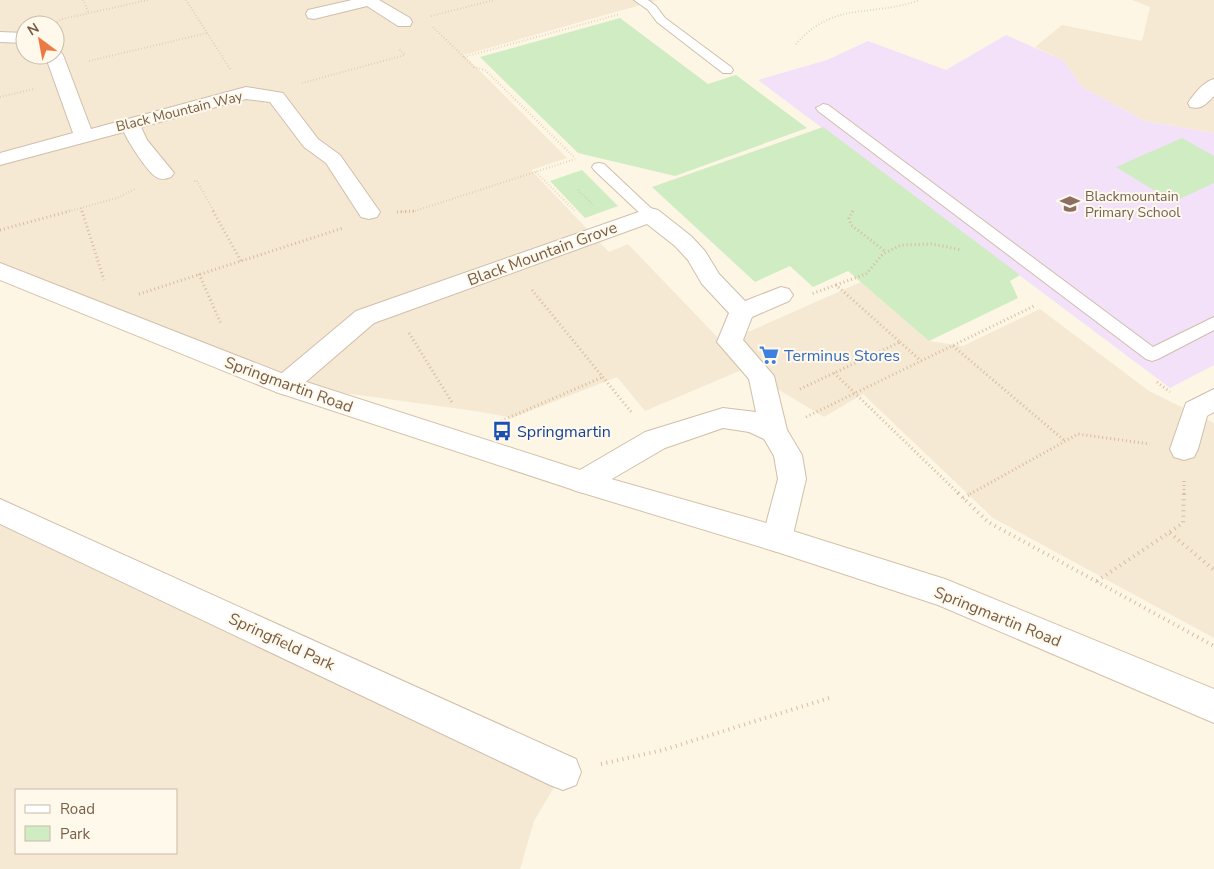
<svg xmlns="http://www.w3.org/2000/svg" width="1214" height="869" font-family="'Nunito Sans',sans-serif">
<rect width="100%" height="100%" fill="#fdf6e5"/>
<path fill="#f5e9d3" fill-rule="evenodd" d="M 0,0 L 658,0 L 464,55 L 567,158 L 531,170 L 609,252 L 628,244 L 723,343 L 861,282 L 929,341 L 963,346 L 1040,309 L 1149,391 L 1214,423 L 1214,638 L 993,518 L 863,394 L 824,417 L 744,369 L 645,411 L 617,377 L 512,418 L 475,411 L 285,385 L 0,271 ZM 25,25 L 55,25 L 55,55 L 25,55 Z
M 1132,0 L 1214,0 L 1214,133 L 1145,121 L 1082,87 L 1063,60 L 1035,47 L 1062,25 L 1142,41 L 1150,7 Z
M 0,511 L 563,772 L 534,821 L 520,869 L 0,869 ZM 16,790 L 176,790 L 176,853 L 16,853 Z"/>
<path fill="#f3e1fa" d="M 1006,35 L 1063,60 L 1082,87 L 1145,121 L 1214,133 L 1214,365 L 1170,388 L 758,80 L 827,60 L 868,41 L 946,70 Z"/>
<path fill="#cfecc2" d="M 620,18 L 708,84 L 736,75 L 807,128 L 675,176 L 578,153 L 480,57 Z
M 823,127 L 1020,275 L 1010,281 L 1018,298 L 929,341 L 848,271 L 813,287 L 790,266 L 755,282 L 652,187 Z
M 1182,138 L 1214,156 L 1214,183 L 1173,202 L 1116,167 Z
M 582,170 L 618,206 L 585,218 L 550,181 Z"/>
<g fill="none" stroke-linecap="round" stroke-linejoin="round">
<defs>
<path id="lane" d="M 634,0 L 648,0 L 656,6 L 665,18 L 731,67 L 733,70 L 731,73 L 723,73 L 657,22 L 648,10 Z
M 823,104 L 828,105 L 1153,347 L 1214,317 L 1214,330 L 1158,359 L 1152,361 L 1146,359 L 818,111 L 816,108 Z
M 599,163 L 604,164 L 655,212 L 657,215 L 655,218 L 645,218 L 594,170 L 592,167 L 594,164 Z"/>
<path id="street" d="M 352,0 L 379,0 L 410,18 L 412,22 L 410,26 L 398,26 L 367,6 L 314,19 L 308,18 L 306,14 L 308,10 Z
M 0,32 L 25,33 L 25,43 L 0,42 Z
M 55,50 L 60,51 L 63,55 L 91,129 L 246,87 L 283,93 L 318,139 L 340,155 L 380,212 L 377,217 L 369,219 L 361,217 L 326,163 L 304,147 L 270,102 L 246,99 L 141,127 L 147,140 L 174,173 L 171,177 C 166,179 161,180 156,177 C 146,170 129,143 124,132 L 0,165 L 0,153 L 73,133 L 45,55 L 55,55 Z
M 1214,79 L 1214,96 C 1206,104 1202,110 1190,107 L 1188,103 C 1194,94 1203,82 1214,79 Z
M 650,208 L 658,210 L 691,236 L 705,251 L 719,274 L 745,301 L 781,287 L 789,289 L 793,295 L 789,301 L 752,317 L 743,340 L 774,376 L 787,430 L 802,455 L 806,479 L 792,539 L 788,548 L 777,552 L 766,548 L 762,539 L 778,479 L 774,456 L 764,439 L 749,432 L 723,428 L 665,448 L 593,490 L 583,493 L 573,490 L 569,482 L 573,474 L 645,432 L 723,408 L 756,412 L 749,379 L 717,342 L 729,313 L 702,284 L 688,260 L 675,246 L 647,224 L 374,323 L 294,392 L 285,395 L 276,392 L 272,385 L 276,378 L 356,311 Z
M 1214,389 L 1214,412 L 1207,416 L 1198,449 L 1194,457 L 1184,460 L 1174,457 L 1170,449 L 1186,403 Z
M 0,499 L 576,759 L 581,772 L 576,785 L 563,790 L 550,785 L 0,524 Z"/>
<path id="secondary" d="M 0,263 L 294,378 L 583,471 L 777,526 L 945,579 L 1214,689 L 1214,723 L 938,605 L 777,552 L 583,493 L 276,392 L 0,280 Z"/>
</defs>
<use href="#lane" stroke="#d0beaa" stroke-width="2"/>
<use href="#street" stroke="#d0beaa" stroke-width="2"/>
<use href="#secondary" stroke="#d5c1aa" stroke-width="2"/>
<path stroke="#d9bb9e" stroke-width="2" stroke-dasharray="0.5 2.5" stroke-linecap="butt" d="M 83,0 L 89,13
M 186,0 L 230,69
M 431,16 L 494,0
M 52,25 L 62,19 L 148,0
M 433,27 L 474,67 L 485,70 L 574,157
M 796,44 C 835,0 870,18 920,0
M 464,57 L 620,14
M 89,61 L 207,33
M 302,83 L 405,55 L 398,48
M 0,97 L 34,89
M 536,172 L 575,211
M 194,181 L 197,181 L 214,212
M 578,190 L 593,205
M 81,208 L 82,212
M 66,212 L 117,198 L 135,189
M 397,212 L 415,211 L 575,159
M 852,212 L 853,210"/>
<path stroke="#d9bb9e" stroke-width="3" stroke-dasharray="1 3" stroke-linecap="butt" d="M 82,211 L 104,280
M 213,211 L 241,261
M 853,211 L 849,218 L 851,225 L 886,252
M 397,212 L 416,211
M 0,230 L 70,211
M 199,274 L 221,324
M 836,285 L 866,274 L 883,254 L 901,245 L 932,244 L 962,250
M 532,290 L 632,413
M 139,294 L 343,228
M 409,333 L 453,404
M 900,342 L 921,361
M 953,346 L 1065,441
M 834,373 L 959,494
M 1157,382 L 1170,392
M 800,389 L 900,342 L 836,285 L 811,294
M 806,417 L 1036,305
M 501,421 L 603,377
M 970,494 L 1078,434 L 1150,444
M 1184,494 L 1184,481"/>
<path stroke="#d9bb9e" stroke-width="4" stroke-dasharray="1 4.5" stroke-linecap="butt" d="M 958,493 L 988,522 L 1214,646
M 963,498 L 973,493
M 1170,533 L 1214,570
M 1097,581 L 1183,523 L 1184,493
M 601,764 L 663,750 L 829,698"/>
<use href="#lane" fill="#fff" fill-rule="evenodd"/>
<use href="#street" fill="#fff" fill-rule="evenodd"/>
<use href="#secondary" fill="#fff" fill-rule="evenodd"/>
</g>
<defs>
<symbol id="school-bare" viewBox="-9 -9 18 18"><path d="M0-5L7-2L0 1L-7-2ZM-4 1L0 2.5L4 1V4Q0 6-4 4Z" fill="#8d6e63" stroke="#fff9ec" stroke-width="2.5" paint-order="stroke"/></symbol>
<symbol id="supermarket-bare" viewBox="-9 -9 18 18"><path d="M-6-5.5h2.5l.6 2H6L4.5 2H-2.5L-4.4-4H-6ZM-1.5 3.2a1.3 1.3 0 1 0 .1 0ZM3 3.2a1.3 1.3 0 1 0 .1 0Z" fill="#3f7fe0" stroke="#fff9ec" stroke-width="2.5" paint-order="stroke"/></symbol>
<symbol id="bus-bare" viewBox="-9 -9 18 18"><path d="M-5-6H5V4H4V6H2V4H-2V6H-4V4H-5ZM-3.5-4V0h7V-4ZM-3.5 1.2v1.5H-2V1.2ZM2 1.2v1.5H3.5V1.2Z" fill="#1a4fb4" stroke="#fff9ec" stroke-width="2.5" paint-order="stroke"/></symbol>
</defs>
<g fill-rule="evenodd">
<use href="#school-bare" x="1056" y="190" width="28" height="28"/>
<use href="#supermarket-bare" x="755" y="341" width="28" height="28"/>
<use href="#bus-bare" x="488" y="417" width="28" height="28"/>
</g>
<g text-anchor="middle" stroke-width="4" stroke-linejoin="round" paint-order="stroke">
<g font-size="14" fill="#785e48" stroke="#fff9ec">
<text transform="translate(179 111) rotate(-14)" y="5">Black Mountain Way</text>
</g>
<g font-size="14" fill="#785e54" stroke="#fff9ec" text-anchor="start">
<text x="1085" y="201">Blackmountain<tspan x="1085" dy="16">Primary School</tspan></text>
</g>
<g font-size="16" fill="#785e48" stroke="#fff9ec">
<text transform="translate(542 253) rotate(-20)" y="6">Black Mountain Grove</text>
<text transform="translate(289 384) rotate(20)" y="6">Springmartin Road</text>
<text transform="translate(998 616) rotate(22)" y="6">Springmartin Road</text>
<text transform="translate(282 641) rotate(25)" y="6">Springfield Park</text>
</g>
<g font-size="16" fill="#366cbe" stroke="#fff9ec" text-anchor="start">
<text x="784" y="361">Terminus Stores</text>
</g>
<g font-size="16" fill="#164399" stroke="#fff9ec" text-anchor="start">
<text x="517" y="437">Springmartin</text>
</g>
</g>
<rect x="15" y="789" width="162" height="65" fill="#fff9ec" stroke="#c9bbaa"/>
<rect x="25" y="805" width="25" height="8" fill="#ffffff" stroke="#c9bbaa"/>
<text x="60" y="814" font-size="15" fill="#785e48">Road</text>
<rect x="25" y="826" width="25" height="15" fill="#cfecc2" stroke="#c9bbaa"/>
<text x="60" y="839" font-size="15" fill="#785e48">Park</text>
<g transform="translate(40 40) rotate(328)"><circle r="24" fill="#fff9ec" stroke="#c9bbaa"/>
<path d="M0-4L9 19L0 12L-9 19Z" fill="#ed7a44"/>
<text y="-8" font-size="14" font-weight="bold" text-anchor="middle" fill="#785e48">N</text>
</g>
</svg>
